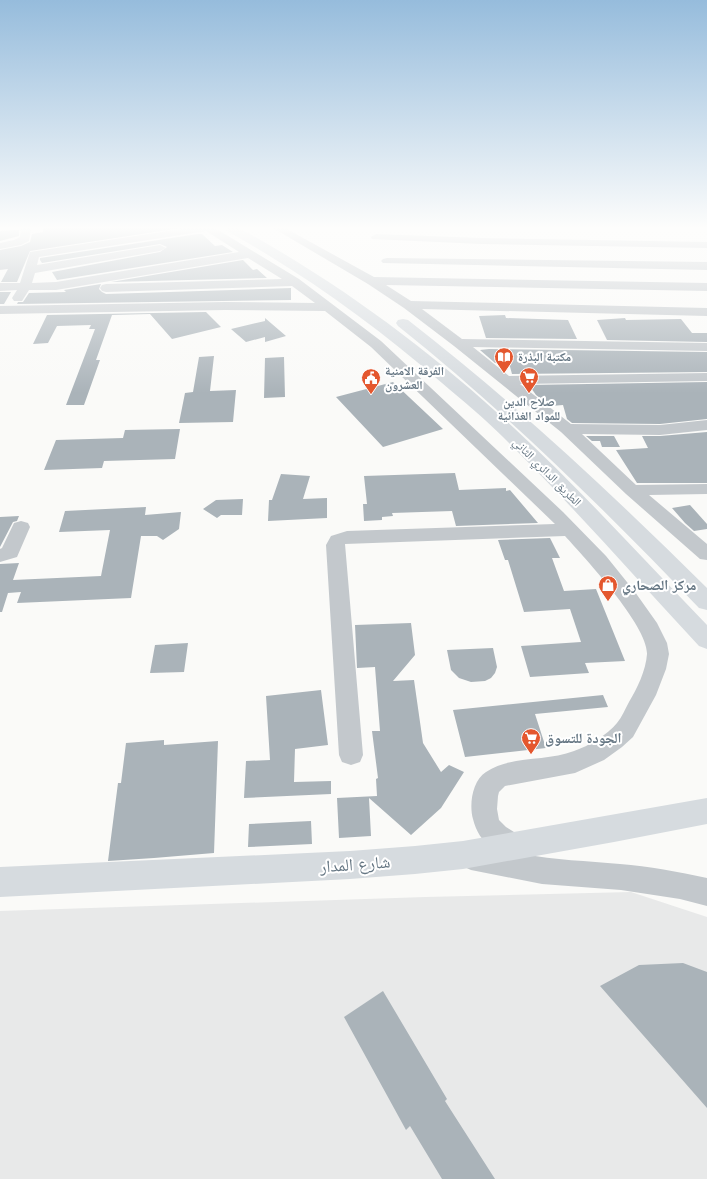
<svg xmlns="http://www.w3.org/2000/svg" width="707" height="1179" font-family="Jost,'Noto Naskh Arabic',sans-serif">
<rect width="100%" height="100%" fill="#fafaf8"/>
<path fill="#e8e9e9" d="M 631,892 L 707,917 L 707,1179 L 0,1179 L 0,911 L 425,897 Z"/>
<path fill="#aab3b9" d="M 43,228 L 181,228 L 30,251 L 17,282 L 1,282 L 8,269 L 0,270 L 0,250 L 21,246 L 30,242 L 32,234 L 43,232 Z
M 12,230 L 19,230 L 19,236 L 0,241 L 0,231 Z
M 198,234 L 202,234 L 215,246 L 222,245 L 233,252 L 57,280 L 52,272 L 160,252 L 167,247 L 160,244 L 42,263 L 40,260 L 40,258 Z
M 243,260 L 253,270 L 257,269 L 267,278 L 111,282 Z
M 101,284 L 99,289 L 102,292 L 106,294 L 291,288 L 291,300 L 17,304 L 18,302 L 23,302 L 29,293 L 66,292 L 64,290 Z
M 0,292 L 11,292 L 4,304 L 0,304 Z
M 206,312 L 221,327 L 172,339 L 150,314 L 112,315 L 96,360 L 100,360 L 84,405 L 66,405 L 95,329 L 89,329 L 91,325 L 57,326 L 48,343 L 33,344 L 47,315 Z
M 505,315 L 506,318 L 568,320 L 577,339 L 486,338 L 479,316 Z
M 265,318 L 286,336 L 265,342 L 265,337 L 246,342 L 231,329 L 265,321 Z
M 625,318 L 626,320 L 681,319 L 692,333 L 707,333 L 707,342 L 607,340 L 597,320 Z
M 489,349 L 707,352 L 707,372 L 512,374 L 509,363 L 495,363 L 480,350 Z
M 214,356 L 210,391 L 236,390 L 233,422 L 179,423 L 185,393 L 193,392 L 199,357 Z
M 284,357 L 285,397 L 264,398 L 265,358 Z
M 393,382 L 443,429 L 383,447 L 336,397 Z
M 707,382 L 707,419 L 660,424 L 572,423 L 567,419 L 563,405 L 551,406 L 536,395 L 529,385 Z
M 180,429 L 175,459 L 104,461 L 102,468 L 44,470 L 56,440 L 123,438 L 125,430 Z
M 707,432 L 707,483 L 637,483 L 616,450 L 648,448 L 642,436 L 660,436 Z
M 586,436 L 614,436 L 620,447 L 602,447 L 600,441 L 592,441 Z
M 455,473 L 459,490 L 506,488 L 506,491 L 510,490 L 538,523 L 456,526 L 452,511 L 392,513 L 393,516 L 382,517 L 382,520 L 364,521 L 363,504 L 367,504 L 364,476 Z
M 281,474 L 310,476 L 303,499 L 327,498 L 327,518 L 268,521 L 269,500 L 272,500 Z
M 243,499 L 242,515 L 221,515 L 217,518 L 203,509 L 216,500 Z
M 690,505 L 707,524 L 707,529 L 694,531 L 685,523 L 672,508 Z
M 146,507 L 145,515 L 181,512 L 179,529 L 163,540 L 157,536 L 141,536 L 131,598 L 17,603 L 21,592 L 8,593 L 2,612 L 0,612 L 0,564 L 19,563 L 13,580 L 101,576 L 110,530 L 59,532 L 65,511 Z
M 19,516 L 17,521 L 13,522 L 0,547 L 0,517 Z
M 550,538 L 560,558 L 552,558 L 564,591 L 596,589 L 625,661 L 585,663 L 589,673 L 530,677 L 521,646 L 581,642 L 570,609 L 524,612 L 508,560 L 505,560 L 498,540 Z
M 411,623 L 415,655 L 393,681 L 414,680 L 423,743 L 441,772 L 449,765 L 464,772 L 441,808 L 411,835 L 369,798 L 371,836 L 339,838 L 337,798 L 377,796 L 376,779 L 378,778 L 372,731 L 380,731 L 375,667 L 357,668 L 355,625 Z
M 188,643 L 184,672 L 150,673 L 155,645 Z
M 493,648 L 497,667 L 495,673 L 491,678 L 485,681 L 471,682 L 459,678 L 451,670 L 447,650 Z
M 321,690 L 328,745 L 295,749 L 294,782 L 331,781 L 331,794 L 244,798 L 246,761 L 270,760 L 266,696 Z
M 603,695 L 608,707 L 535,714 L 546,748 L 465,757 L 453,710 Z
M 164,740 L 164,745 L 218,741 L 214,853 L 154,858 L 108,861 L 118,783 L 121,783 L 126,743 Z
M 311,821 L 312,844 L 248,847 L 249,824 Z
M 683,963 L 707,972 L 707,1108 L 600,986 L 639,965 Z
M 383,991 L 447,1099 L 445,1101 L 495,1179 L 442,1179 L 410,1126 L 406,1130 L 344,1017 Z"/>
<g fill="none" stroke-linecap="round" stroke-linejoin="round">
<path fill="#c3c8cc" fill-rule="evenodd" d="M 21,228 L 31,228 L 29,241 L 21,245 L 0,249 L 0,243 L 14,240 L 20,237 Z
M 188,228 L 215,228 L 299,279 L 381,341 L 563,512 L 606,556 L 635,592 L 657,623 L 667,643 L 669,654 L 666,669 L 656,695 L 633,737 L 622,747 L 604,760 L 575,773 L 505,786 L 499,792 L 498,796 L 497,809 L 499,820 L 506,827 L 522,837 L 526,846 L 523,854 C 555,860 587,861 620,864 C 649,866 678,872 707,878 L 707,906 L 680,899 L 621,890 L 542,884 L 471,870 L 462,866 L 458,857 L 462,848 L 471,844 L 493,848 C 482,842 476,831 473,819 C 469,805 472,781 486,772 C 511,755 546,762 574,751 C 589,746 607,735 617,723 C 622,717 625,709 629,702 C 637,689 646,670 647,654 C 648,626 585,558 565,536 L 345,544 L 363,755 L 360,762 L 351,765 L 342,762 L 339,755 L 326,545 L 331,536 L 347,531 L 555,524 L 371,347 L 325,311 L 225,310 L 0,314 L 0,306 L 225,302 L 315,303 L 292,286 L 106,292 L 102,291 L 100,288 L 102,285 L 106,284 L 282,279 L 248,258 L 56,290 L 29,290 L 22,301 L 14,301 L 12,298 L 17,290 L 0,291 L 0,283 L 20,283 L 30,252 ZM 206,231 L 239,252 L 56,282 L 32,283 L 35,273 L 160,251 L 166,248 L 160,245 L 37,265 L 39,257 Z
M 273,228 L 285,228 L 374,277 L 707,283 L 707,291 L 386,285 L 411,301 L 707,308 L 707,316 L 422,309 L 462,339 L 707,343 L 707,351 L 473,347 L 509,376 L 707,373 L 707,381 L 520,384 L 571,424 L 660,425 L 707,420 L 707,430 L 660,435 L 582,434 L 636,485 L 707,484 L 707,494 L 649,495 L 707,544 L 707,560 L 700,559 L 626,494 L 561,432 L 454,346 L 404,308 L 368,284 Z
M 376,234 L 481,238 L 707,242 L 707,248 L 481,244 L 372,239 L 371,237 Z
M 387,258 L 707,262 L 707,270 L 383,263 L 381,261 L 383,259 Z
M 21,521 L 28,523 L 30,527 L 17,557 L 0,562 L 0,549 L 2,548 L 14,523 Z"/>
<path fill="#d6dbdf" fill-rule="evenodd" d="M 707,798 L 707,824 L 614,842 L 463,869 L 415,874 L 350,879 L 0,897 L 0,867 L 350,851 L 415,846 L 463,841 Z"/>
<path fill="#d6dbdf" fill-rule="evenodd" d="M 225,228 L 239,228 C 338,282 431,351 514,428 C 581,490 643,559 707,625 L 707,649 L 699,646 C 634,576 571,504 503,437 C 484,418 462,400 442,383 C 375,325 304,274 227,231 Z
M 403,319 L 408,320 C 514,402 612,494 707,588 L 707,610 L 699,608 C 603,508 506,412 398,326 L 396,323 L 398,320 Z"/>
</g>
<linearGradient id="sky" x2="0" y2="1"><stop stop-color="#96bcdc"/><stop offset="0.58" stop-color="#fdfdfc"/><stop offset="1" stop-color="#fdfdfc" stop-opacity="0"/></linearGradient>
<rect width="707" height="393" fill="url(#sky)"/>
<defs>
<symbol id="library-pin" viewBox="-11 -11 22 30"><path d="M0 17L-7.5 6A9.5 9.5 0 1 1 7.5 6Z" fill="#e4572e" stroke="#fff"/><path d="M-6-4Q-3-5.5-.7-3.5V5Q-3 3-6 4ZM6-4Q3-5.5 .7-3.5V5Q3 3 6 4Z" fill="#fff"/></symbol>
<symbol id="supermarket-pin" viewBox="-11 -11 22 30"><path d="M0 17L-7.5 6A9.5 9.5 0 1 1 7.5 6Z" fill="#e4572e" stroke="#fff"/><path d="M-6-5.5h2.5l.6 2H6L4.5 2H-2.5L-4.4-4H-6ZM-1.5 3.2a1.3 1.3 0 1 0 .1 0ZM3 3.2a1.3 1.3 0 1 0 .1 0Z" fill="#fff"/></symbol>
<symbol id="civic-pin" viewBox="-11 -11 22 30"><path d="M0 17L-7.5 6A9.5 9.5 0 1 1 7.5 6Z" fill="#e4572e" stroke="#fff"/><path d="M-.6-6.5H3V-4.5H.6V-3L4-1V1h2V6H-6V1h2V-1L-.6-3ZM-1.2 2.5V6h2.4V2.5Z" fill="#fff"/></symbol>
<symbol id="shop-pin" viewBox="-11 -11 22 30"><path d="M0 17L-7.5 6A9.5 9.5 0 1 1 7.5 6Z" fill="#e4572e" stroke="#fff"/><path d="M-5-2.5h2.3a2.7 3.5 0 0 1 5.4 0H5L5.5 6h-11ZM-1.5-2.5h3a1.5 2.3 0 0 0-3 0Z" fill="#fff"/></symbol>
</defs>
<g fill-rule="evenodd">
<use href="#library-pin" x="493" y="346" width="22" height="30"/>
<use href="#supermarket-pin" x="518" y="366" width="22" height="30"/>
<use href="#civic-pin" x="360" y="367" width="22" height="30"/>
<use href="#shop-pin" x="597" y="574" width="22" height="30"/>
<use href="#supermarket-pin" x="520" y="727" width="22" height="30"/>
</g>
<g text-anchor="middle" stroke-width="4" stroke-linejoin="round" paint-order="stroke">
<g font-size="12" font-weight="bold" fill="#657683" stroke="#fff" text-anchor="start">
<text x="518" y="361">مكتبة البذرة</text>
<text x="385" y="375">الفرقة الامنية<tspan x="385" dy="14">العشرون</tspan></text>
<text x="529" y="406" text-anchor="middle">صلاح الدين<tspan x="529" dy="14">للمواد الغذائية</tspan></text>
</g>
<g font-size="12" fill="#657683" stroke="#fff">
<text transform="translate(547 472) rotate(45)" y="4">الطريق الدائري الثاني</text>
</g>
<g font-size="14" font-weight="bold" fill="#657683" stroke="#fff" text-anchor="start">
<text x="622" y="590">مركز الصحاري</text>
<text x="545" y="743">الجودة للتسوق</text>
</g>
<g font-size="17" fill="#657683" stroke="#fff">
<text transform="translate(355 864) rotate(-4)" y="6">شارع المدار</text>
</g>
</g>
</svg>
